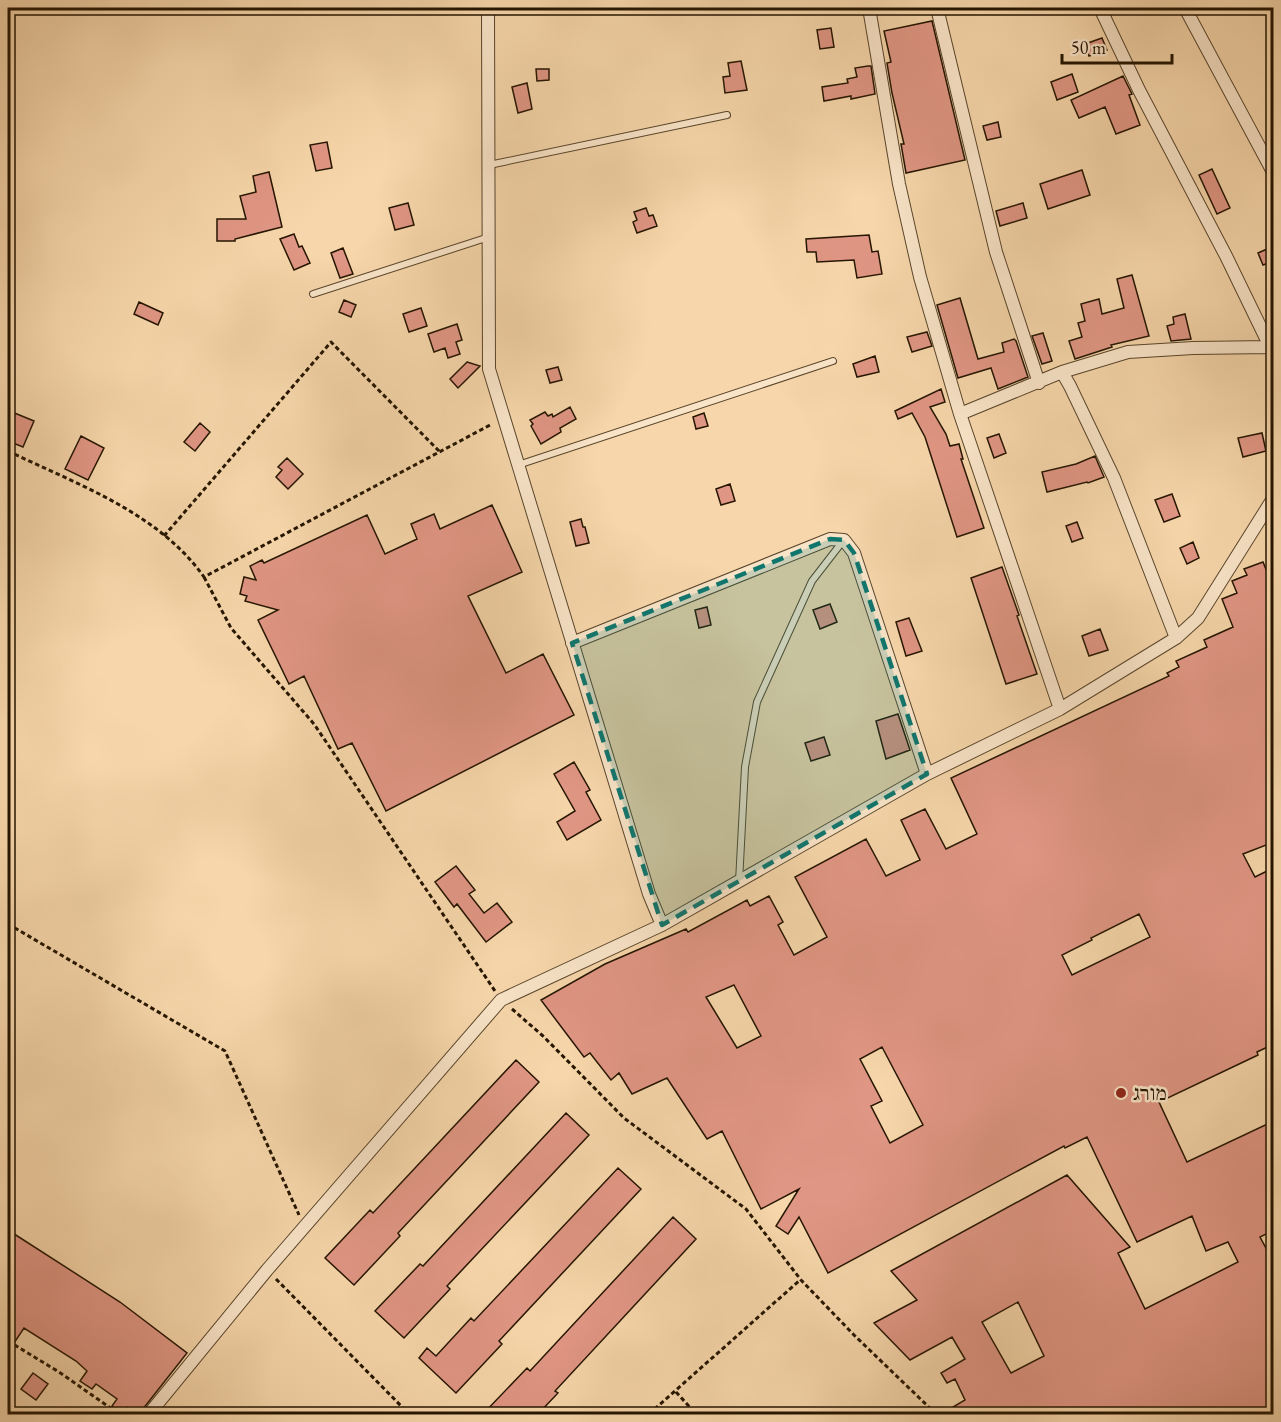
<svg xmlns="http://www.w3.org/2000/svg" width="1281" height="1422" font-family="'EB Garamond','Frank Ruhl Libre',serif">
<rect width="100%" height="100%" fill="#f6d6aa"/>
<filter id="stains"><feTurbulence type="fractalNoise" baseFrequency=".00333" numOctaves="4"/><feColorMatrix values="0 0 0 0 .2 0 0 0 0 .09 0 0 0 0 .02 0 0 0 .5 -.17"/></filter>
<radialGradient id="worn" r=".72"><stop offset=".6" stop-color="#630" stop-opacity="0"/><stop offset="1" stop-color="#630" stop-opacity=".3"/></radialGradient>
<path fill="#e09684" stroke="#251501" stroke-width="1.5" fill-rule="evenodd" d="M 932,21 L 965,160 L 906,173 L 901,144 L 904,144 L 892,93 L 887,63 L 891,62 L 884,31 Z
M 831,28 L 834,47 L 820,49 L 817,30 Z
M 1102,38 L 1107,50 L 1089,56 L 1085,44 Z
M 741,61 L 747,90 L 725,93 L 723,77 L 730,76 L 728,63 Z
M 868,66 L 871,66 L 875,94 L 851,99 L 851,96 L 824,101 L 822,87 L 848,83 L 847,79 L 857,77 L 855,68 Z
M 536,69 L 549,69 L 549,80 L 537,81 Z
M 1072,74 L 1078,92 L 1057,100 L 1051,82 Z
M 1123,76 L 1132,94 L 1129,95 L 1140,125 L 1116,134 L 1105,107 L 1079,118 L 1071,100 Z
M 527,83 L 532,109 L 518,113 L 512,87 Z
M 998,122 L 1001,137 L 987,140 L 983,126 Z
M 327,142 L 332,168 L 316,171 L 310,145 Z
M 1212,169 L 1230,208 L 1217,214 L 1199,175 Z
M 1082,170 L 1090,195 L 1048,209 L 1040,184 Z
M 269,172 L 282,227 L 235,239 L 235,241 L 217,241 L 217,219 L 246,219 L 240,196 L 256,192 L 253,176 Z
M 408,203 L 414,225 L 395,230 L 389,208 Z
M 1023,203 L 1027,218 L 1000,226 L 996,211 Z
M 646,208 L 649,216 L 653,215 L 657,226 L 637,233 L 633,222 L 637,220 L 634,212 Z
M 294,234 L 299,247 L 302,246 L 310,263 L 294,270 L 280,239 Z
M 869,235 L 872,252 L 878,251 L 882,274 L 857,278 L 854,260 L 817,262 L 816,252 L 807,252 L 806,239 Z
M 1274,246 L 1274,261 L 1263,265 L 1258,253 Z
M 343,248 L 353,274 L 340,278 L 331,253 Z
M 1132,275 L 1149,336 L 1111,345 L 1112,347 L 1075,359 L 1069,341 L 1082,337 L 1078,323 L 1085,321 L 1081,304 L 1099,299 L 1102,314 L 1124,308 L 1117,279 Z
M 960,298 L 978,359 L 1004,352 L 1002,343 L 1014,339 L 1016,341 L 1028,377 L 998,389 L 991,368 L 958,378 L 937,305 Z
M 344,300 L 356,305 L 351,317 L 339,312 Z
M 139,302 L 163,313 L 158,325 L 134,314 Z
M 421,308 L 427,326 L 409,332 L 403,314 Z
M 1185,314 L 1191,339 L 1171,341 L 1167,326 L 1174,324 L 1173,317 Z
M 457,324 L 462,340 L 456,342 L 460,354 L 448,358 L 445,348 L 434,352 L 428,334 Z
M 927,332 L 932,346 L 912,352 L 907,337 Z
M 1043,333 L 1052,361 L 1042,364 L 1032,336 Z
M 875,356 L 879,372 L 857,377 L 853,364 Z
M 467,362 L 480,366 L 458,388 L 450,379 Z
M 558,367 L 562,380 L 550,383 L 546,370 Z
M 941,389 L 945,402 L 930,407 L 946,434 L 950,446 L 959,444 L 963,459 L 961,459 L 984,528 L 957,537 L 925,437 L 912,413 L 898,419 L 895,411 Z
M 570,407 L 576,419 L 560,428 L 561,432 L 541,444 L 531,426 L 533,424 L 530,420 L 545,412 L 548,416 L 552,414 L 553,417 Z
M 12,412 L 34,421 L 23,447 L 8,441 L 8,423 Z
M 704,413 L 708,426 L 696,429 L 693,417 Z
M 200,423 L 210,432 L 195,451 L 184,442 Z
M 1262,433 L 1266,451 L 1243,457 L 1238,438 Z
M 999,434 L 1006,453 L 994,458 L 987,438 Z
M 81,436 L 104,448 L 88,480 L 65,469 Z
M 1095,456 L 1104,477 L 1088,483 L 1087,482 L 1047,492 L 1042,472 L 1076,464 Z
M 287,458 L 303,474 L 288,489 L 276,477 L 282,470 L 278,467 Z
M 730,484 L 735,501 L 721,505 L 716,489 Z
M 1172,494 L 1180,516 L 1164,522 L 1155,500 Z
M 492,505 L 522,572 L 468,596 L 506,673 L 543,654 L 574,715 L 386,811 L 352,743 L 338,749 L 304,676 L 289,684 L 258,620 L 278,610 L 245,601 L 247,596 L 240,594 L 244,577 L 256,580 L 250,566 L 262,560 L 264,563 L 367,515 L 385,554 L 417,539 L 411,524 L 434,514 L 440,529 Z
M 581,519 L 583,527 L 585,527 L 589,543 L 576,546 L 570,522 Z
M 1077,522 L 1083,538 L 1072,542 L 1066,526 Z
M 1193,542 L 1199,558 L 1187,564 L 1180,548 Z
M 1263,562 L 1274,589 L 1274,842 L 1243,854 L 1255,877 L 1269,870 L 1274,879 L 1274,1044 L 1257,1052 L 1258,1055 L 1159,1102 L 1187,1162 L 1274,1121 L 1274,1230 L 1260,1237 L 1274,1263 L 1274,1414 L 957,1414 L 953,1407 L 965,1400 L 955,1379 L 947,1383 L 941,1373 L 965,1359 L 952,1337 L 910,1360 L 874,1323 L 917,1300 L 891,1271 L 1067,1175 L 1130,1247 L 1118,1253 L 1145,1309 L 1238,1262 L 1228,1242 L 1206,1251 L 1192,1216 L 1137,1242 L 1087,1137 L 1065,1148 L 1064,1146 L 828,1273 L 799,1217 L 788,1234 L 776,1226 L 799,1189 L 761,1209 L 722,1131 L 707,1139 L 667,1078 L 632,1094 L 619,1073 L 611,1080 L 590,1053 L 584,1057 L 541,1000 L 605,964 L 686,929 L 688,932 L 747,900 L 750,906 L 769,896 L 783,922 L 778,925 L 794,955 L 827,937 L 795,877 L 866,839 L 886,876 L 920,860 L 901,820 L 925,809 L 946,849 L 977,834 L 951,778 L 1169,676 L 1167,673 L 1179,667 L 1176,661 L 1207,647 L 1204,640 L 1233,627 L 1222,599 L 1237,593 L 1232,581 L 1247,575 L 1244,569 ZM 1139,914 L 1150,937 L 1072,975 L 1062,955 L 1092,940 L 1091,938 ZM 734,985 L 761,1036 L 737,1048 L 706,997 ZM 882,1047 L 923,1125 L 890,1143 L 871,1106 L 882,1101 L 860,1059 ZM 1018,1302 L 1044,1356 L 1011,1373 L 982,1322 Z
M 1002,567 L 1019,615 L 1017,616 L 1037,674 L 1006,684 L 971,578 Z
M 830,604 L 837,622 L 820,629 L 813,610 Z
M 707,607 L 711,625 L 699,628 L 695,610 Z
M 909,618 L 922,651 L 906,656 L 896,622 Z
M 1100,629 L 1108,650 L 1089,656 L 1082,636 Z
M 898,714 L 910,750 L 886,759 L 876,721 Z
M 824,737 L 830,755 L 811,761 L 805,743 Z
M 574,762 L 590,790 L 586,792 L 601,820 L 567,840 L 557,822 L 575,811 L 554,774 Z
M 456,866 L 475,890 L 469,894 L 484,913 L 497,903 L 512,922 L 486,942 L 457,904 L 454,907 L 435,882 Z
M 516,1060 L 539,1082 L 398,1233 L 400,1236 L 354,1285 L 325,1258 L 370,1210 L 373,1213 Z
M 566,1113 L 589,1135 L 447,1286 L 450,1289 L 404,1338 L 375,1311 L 420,1264 L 423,1266 Z
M 618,1168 L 641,1189 L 499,1341 L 502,1344 L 456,1393 L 419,1358 L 427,1348 L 436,1356 L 471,1318 L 474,1321 Z
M 673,1217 L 696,1239 L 555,1391 L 558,1393 L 538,1414 L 483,1414 L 527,1368 L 530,1371 Z
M 8,1230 L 120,1302 L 187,1353 L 143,1409 L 141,1414 L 136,1414 L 127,1407 L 122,1413 L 112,1406 L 117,1399 L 96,1384 L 92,1389 L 80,1381 L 87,1371 L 76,1361 L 24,1328 L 8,1352 Z
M 33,1373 L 48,1384 L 36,1400 L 21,1389 Z"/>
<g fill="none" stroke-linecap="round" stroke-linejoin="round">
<defs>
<path id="lane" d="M 489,165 L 727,115
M 313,294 L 489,237
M 518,465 L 833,361
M 739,882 L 745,767 L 757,702 L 812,581 L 843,541"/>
<path id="street" d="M 488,8 L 489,369 L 649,894 L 662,925
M 869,8 L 899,184 L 920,277 L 960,414 L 1060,709
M 937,8 L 996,252 L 1039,383
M 1100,8 L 1139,90 L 1226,256 L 1274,355
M 1185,8 L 1274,174
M 1062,372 L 1070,386 L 1114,478 L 1176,638
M 960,414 L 1062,372 L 1128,352 L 1193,348 L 1270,347
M 572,643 L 830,539 L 844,540 L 854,553 L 927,774
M 149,1414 L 267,1270 L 501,1000 L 662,925 L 927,774 L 1060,709 L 1176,638 L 1198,618 L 1274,497"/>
</defs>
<use href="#lane" stroke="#59452b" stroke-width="8"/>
<use href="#street" stroke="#59452b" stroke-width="14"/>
<path stroke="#251501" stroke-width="3" stroke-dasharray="4.5 3" stroke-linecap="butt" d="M 8,451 C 76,484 158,512 204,577 L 492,424
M 164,536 L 331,342 L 440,452
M 204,577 L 231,628 L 314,724 L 495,991
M 8,924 L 225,1051 L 299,1215
M 512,1009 L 543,1036 L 624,1118 L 746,1209 L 801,1280 L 854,1335 L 936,1414
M 276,1279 L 409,1414
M 8,1341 L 59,1372 L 119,1414
M 676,1392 L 696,1414
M 649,1414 L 800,1280"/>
<use href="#lane" stroke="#f9e4c8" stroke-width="6"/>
<use href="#street" stroke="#f9e4c8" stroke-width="12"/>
</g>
<path fill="#0f766e" fill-opacity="0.2" stroke="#0f766e" stroke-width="4.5" stroke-dasharray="12 8" stroke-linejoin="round" d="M 830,539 L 844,540 L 854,553 L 927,774 L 662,925 L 572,643 Z"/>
<circle fill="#8f2418" stroke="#f9e4c8" stroke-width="2" cx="1121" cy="1093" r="6"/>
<g text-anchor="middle" stroke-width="5" stroke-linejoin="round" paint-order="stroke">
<g font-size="21" fill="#251501" stroke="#f9e4c8" text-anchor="start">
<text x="1133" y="1100">מורג</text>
</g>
</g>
<rect width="1281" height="1422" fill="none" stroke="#f6d6aa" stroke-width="30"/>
<rect x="9" y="9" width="1263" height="1404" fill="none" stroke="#251501" stroke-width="3"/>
<rect x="15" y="15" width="1251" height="1392" fill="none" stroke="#251501" stroke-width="1.5"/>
<path d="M1062 54v9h110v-9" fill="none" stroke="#251501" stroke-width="3"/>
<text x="1071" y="54" font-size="18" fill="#251501" stroke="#f9e4c8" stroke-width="4.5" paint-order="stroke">50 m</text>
<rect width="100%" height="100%" filter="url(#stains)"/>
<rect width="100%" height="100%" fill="url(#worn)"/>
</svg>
